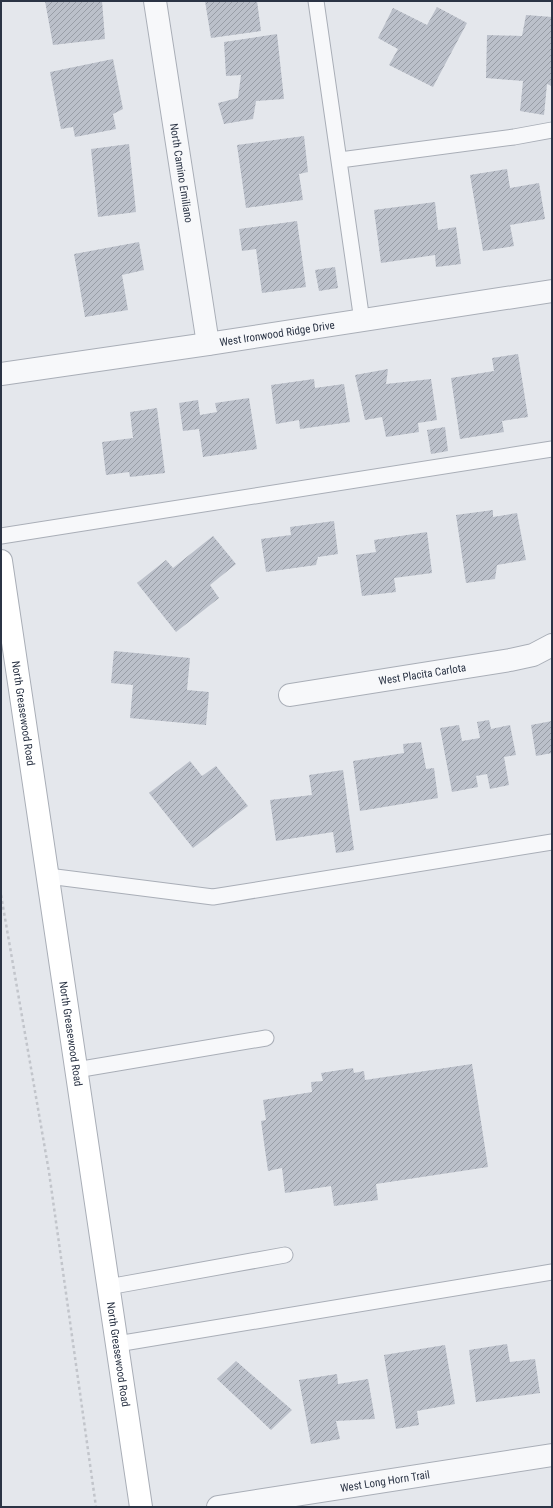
<svg xmlns="http://www.w3.org/2000/svg" width="553" height="1508" font-family="'Roboto Condensed',sans-serif">
<defs>
<pattern id="building-hatch" width="6" height="6" patternUnits="userSpaceOnUse"><rect width="6" height="6" fill="#bbc0ca"/><path d="M-1 1l2-2M0 6l6-6M5 7l2-2" fill="none" stroke="#989da6"/></pattern>
</defs>
<rect width="100%" height="100%" fill="#e4e7ec"/>
<path fill="url(#building-hatch)" d="M 45,1 L 102,1 L 105,39 L 53,45 Z
M 205,1 L 257,1 L 261,31 L 211,38 Z
M 437,7 L 467,23 L 433,87 L 389,65 L 398,49 L 378,38 L 393,8 L 427,25 Z
M 526,15 L 552,17 L 552,86 L 547,84 L 544,115 L 520,111 L 523,81 L 486,78 L 487,35 L 522,36 Z
M 277,34 L 284,99 L 256,101 L 253,119 L 224,124 L 218,103 L 238,98 L 241,75 L 226,76 L 224,42 Z
M 113,59 L 123,109 L 113,114 L 116,129 L 75,137 L 73,127 L 61,129 L 50,72 Z
M 304,136 L 308,172 L 299,174 L 303,200 L 246,208 L 237,145 Z
M 129,144 L 136,212 L 98,217 L 91,149 Z
M 507,169 L 510,188 L 539,183 L 545,219 L 510,225 L 514,246 L 483,251 L 470,175 Z
M 435,202 L 438,230 L 456,227 L 461,264 L 436,267 L 435,255 L 381,263 L 374,210 Z
M 297,221 L 306,287 L 262,293 L 256,249 L 242,251 L 239,229 Z
M 139,242 L 144,270 L 122,275 L 128,310 L 85,317 L 74,254 Z
M 335,267 L 338,288 L 319,291 L 315,270 Z
M 518,354 L 528,417 L 502,421 L 504,432 L 460,439 L 451,378 L 494,371 L 492,358 Z
M 388,369 L 386,384 L 431,379 L 437,420 L 418,423 L 419,432 L 386,437 L 382,417 L 365,420 L 355,375 Z
M 314,379 L 315,388 L 344,384 L 350,422 L 300,429 L 299,420 L 276,424 L 271,385 Z
M 249,398 L 257,449 L 203,457 L 199,429 L 183,431 L 179,403 L 198,400 L 200,415 L 217,412 L 215,403 Z
M 157,408 L 165,473 L 130,477 L 129,472 L 106,475 L 102,442 L 133,438 L 130,412 Z
M 445,427 L 448,451 L 431,454 L 427,430 Z
M 493,510 L 493,517 L 517,513 L 526,560 L 497,565 L 495,579 L 466,583 L 456,515 Z
M 334,521 L 338,554 L 318,557 L 316,565 L 266,572 L 261,539 L 291,535 L 290,527 Z
M 427,532 L 432,573 L 394,578 L 396,592 L 362,596 L 356,555 L 376,552 L 374,540 Z
M 213,536 L 236,564 L 210,585 L 219,598 L 176,632 L 137,583 L 166,560 L 173,568 Z
M 114,651 L 190,658 L 187,690 L 209,692 L 206,725 L 130,718 L 133,685 L 111,683 Z
M 489,720 L 491,729 L 510,725 L 516,755 L 504,757 L 509,785 L 490,789 L 487,774 L 476,776 L 478,787 L 452,792 L 440,728 L 459,725 L 462,741 L 480,738 L 477,722 Z
M 552,721 L 552,753 L 536,756 L 531,725 Z
M 421,742 L 426,769 L 434,768 L 438,798 L 360,811 L 353,761 L 404,753 L 403,744 Z
M 190,761 L 202,776 L 216,766 L 248,806 L 193,848 L 149,793 Z
M 343,770 L 354,850 L 336,853 L 333,832 L 276,841 L 270,800 L 312,795 L 309,775 Z
M 472,1064 L 488,1167 L 376,1184 L 378,1200 L 334,1206 L 331,1186 L 285,1193 L 282,1168 L 268,1171 L 261,1121 L 266,1120 L 263,1100 L 312,1092 L 311,1082 L 323,1081 L 321,1073 L 353,1068 L 354,1073 L 364,1071 L 365,1080 Z
M 507,1344 L 510,1362 L 535,1359 L 540,1393 L 476,1402 L 469,1350 Z
M 445,1345 L 455,1404 L 417,1411 L 419,1425 L 396,1429 L 384,1355 Z
M 236,1361 L 292,1410 L 271,1430 L 217,1379 Z
M 337,1374 L 338,1384 L 368,1379 L 375,1419 L 336,1421 L 340,1439 L 311,1444 L 299,1380 Z"/>
<g fill="none" stroke-linecap="round" stroke-linejoin="round">
<defs>
<path id="lane" d="M 316,1 L 362,321
M 340,160 L 514,137 L 552,130
M 1,536 L 552,449
M 48,876 L 213,897 L 552,842
M 76,1070 L 266,1038
M 108,1287 L 285,1255
M 117,1344 L 552,1272"/>
<g id="street">
<path id="s1" d="M 155,1 L 208,344"/>
<path id="s2" d="M 1,374 L 208,344 L 552,291"/>
<path id="s3" d="M 290,695 L 510,660 L 533,655 L 552,645"/>
<path id="s4" d="M 218,1507 L 552,1455"/>
</g>
<g id="secondary">
<path id="s5" d="M 1,561 L 141,1507"/>
</g>
</defs>
<use href="#lane" stroke="#a9aeb7" stroke-width="17"/>
<use href="#street" stroke="#a9aeb7" stroke-width="24"/>
<use href="#secondary" stroke="#a9aeb7" stroke-width="24"/>
<path stroke="#c2c5cb" stroke-width="2.5" stroke-dasharray="3 3" stroke-linecap="butt" d="M 1,895 L 49,1172 L 96,1507"/>
<use href="#lane" stroke="#f7f8fa" stroke-width="15"/>
<use href="#street" stroke="#f7f8fa" stroke-width="22"/>
<use href="#secondary" stroke="#fff" stroke-width="22"/>
</g>
<g text-anchor="middle" stroke-width="3.5" stroke-linejoin="round" paint-order="stroke">
<g font-size="11" fill="#2b3445" stroke="#f4f6f9">
<text dy="4" stroke="none"><textPath href="#s1" startOffset="174">North Camino Emiliano</textPath></text>
<text dy="4" stroke="none"><textPath href="#s2" startOffset="279">West Ironwood Ridge Drive</textPath></text>
<text dy="4" stroke="none"><textPath href="#s3" startOffset="134">West Placita Carlota</textPath></text>
<text dy="4" stroke="none"><textPath href="#s5" startOffset="154">North Greasewood Road</textPath></text>
<text dy="4" stroke="none"><textPath href="#s5" startOffset="478">North Greasewood Road</textPath></text>
<text dy="4" stroke="none"><textPath href="#s5" startOffset="802">North Greasewood Road</textPath></text>
<text dy="4" stroke="none"><textPath href="#s4" startOffset="169">West Long Horn Trail</textPath></text>
</g>
</g>
<rect width="553" height="1508" fill="none" stroke="#2b3445" stroke-width="4"/>
</svg>
